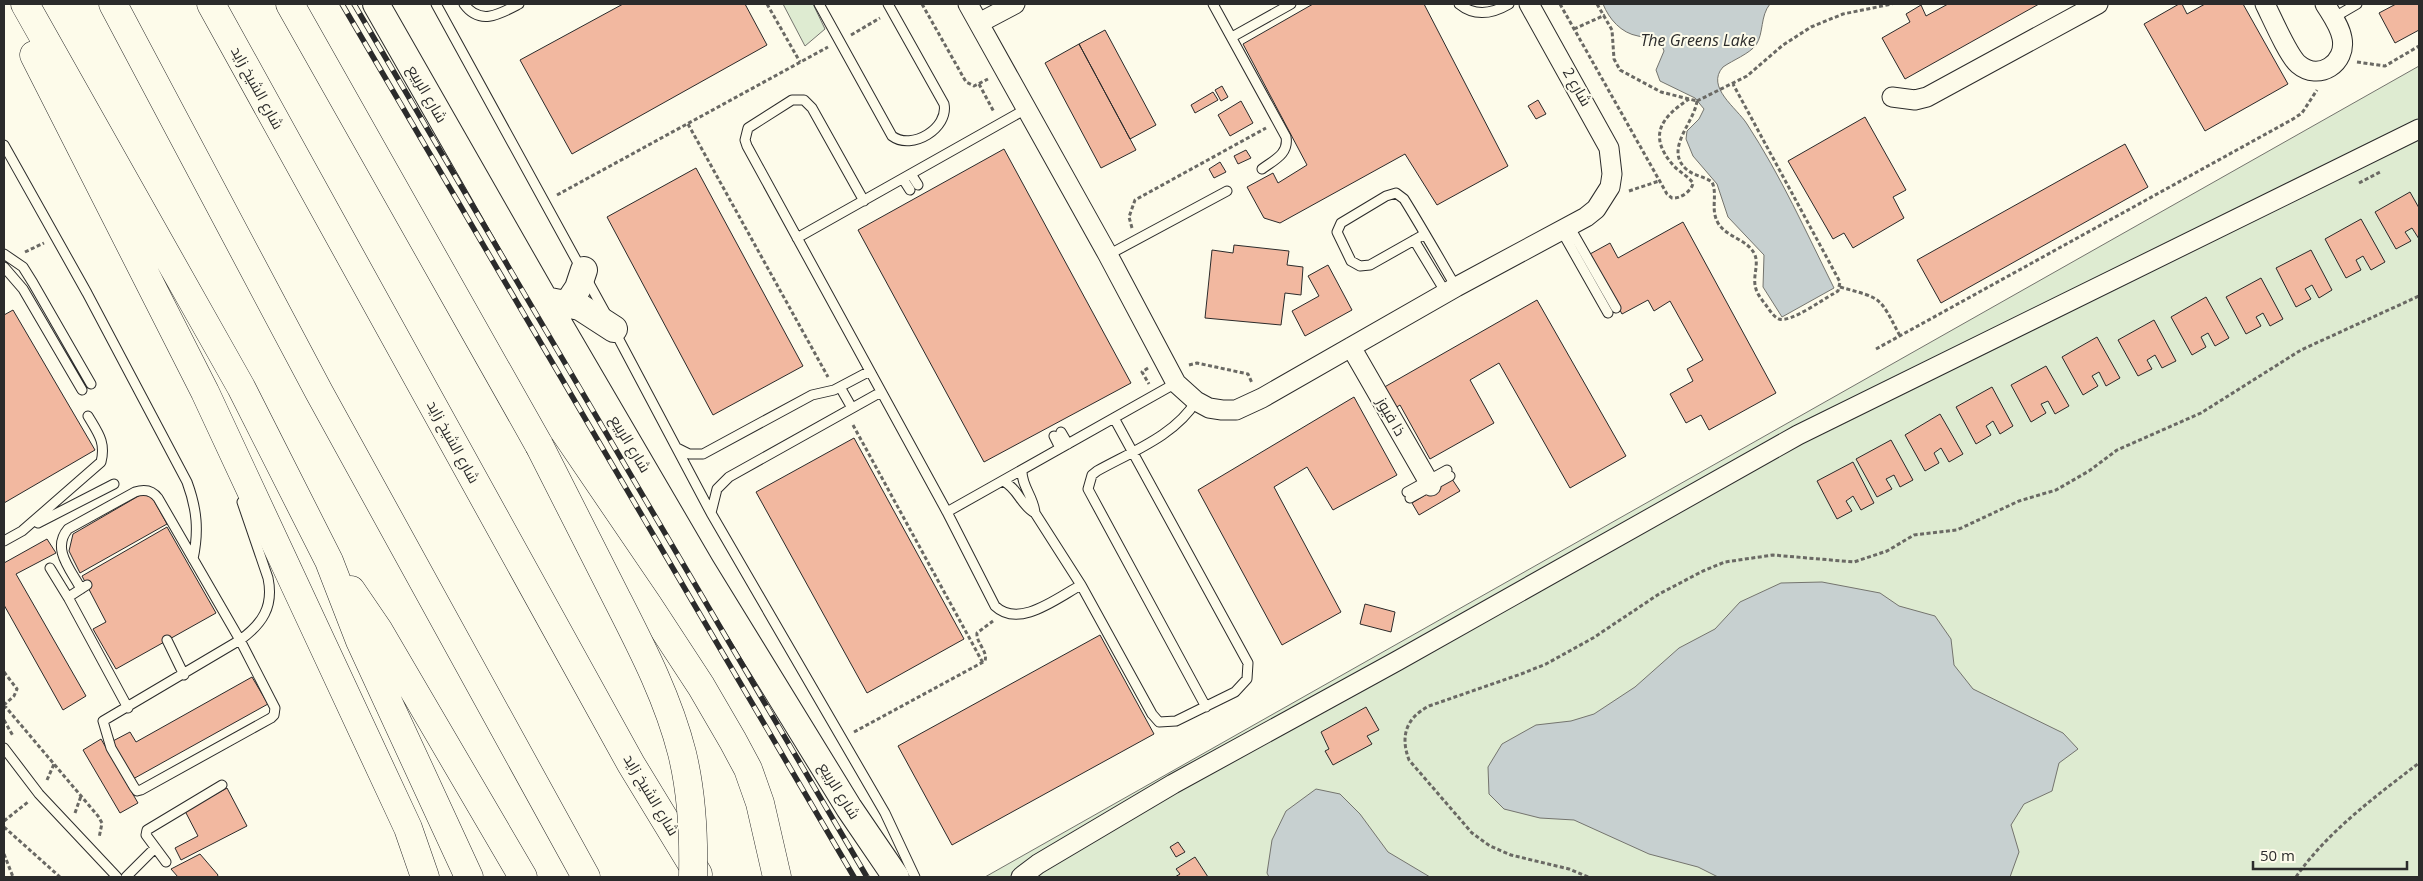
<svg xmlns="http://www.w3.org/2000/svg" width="2423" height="881" font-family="'Open Sans',Cairo,sans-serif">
<rect width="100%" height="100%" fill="#fdfbea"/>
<path fill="#deebd1" stroke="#74746e" d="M 783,4 L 813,4 L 825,29 L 805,46 Z
M 2419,66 L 2419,877 L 985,877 Z"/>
<path fill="#c7d0d0" stroke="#74746e" d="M 1603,4 L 1770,4 C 1760,16 1764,33 1756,45 C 1749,54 1733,60 1723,67 C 1705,87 1737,108 1747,124 C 1781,176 1806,232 1834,288 L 1782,317 L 1763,287 L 1764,255 L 1728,217 L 1717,184 L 1693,156 L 1686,139 L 1687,131 L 1699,119 L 1704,109 L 1695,98 L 1660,81 L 1656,70 L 1664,51 L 1661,43 C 1653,38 1647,38 1638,36 C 1621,33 1609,19 1603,4 Z
M 1822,582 L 1880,593 L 1899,606 L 1935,616 L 1951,639 L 1954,665 L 1973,689 L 2063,733 L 2078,749 L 2059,763 L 2052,791 L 2024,804 L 2011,825 L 2019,852 L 2010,877 L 1718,877 L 1698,867 L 1649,854 L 1574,820 L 1540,818 L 1504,809 L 1489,794 L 1488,767 L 1502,744 L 1536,725 L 1571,721 L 1594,714 L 1635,687 L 1679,648 L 1715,629 L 1740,602 L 1781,583 Z
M 1316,789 L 1340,794 L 1360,814 L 1388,852 L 1430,877 L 1269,877 L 1267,873 L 1272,840 L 1286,811 Z"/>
<path fill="#f2b8a0" stroke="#2b2b2b" d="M 623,4 L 745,4 L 767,45 L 572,154 L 520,60 Z
M 1313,4 L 1424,4 L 1508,166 L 1437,205 L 1405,154 L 1280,223 L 1264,218 L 1247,187 L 1273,173 L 1278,183 L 1307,165 L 1243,44 Z
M 1948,4 L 2039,4 L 1905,79 L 1882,38 L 1910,22 L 1906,14 L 1921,5 L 1926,16 Z
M 2179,4 L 2182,4 L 2187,14 L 2205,4 L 2243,4 L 2288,84 L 2205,131 L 2144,24 Z
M 2396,4 L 2419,4 L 2419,30 L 2395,43 L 2379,13 Z
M 1105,30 L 1156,125 L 1130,139 L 1079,44 Z
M 1079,44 L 1136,150 L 1101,168 L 1045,63 Z
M 1222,86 L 1228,97 L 1221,101 L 1215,90 Z
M 1213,92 L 1218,100 L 1195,113 L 1191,105 Z
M 1538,100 L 1546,114 L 1536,119 L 1528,106 Z
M 1241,101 L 1253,123 L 1230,136 L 1218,115 Z
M 1865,117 L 1906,190 L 1893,197 L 1904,218 L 1853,248 L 1844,233 L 1833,239 L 1788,161 Z
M 2125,144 L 2148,187 L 1941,303 L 1917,260 Z
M 1004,149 L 1131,383 L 984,462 L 858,230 Z
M 1246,150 L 1251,158 L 1238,164 L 1234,156 Z
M 1220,162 L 1226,172 L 1214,178 L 1209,169 Z
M 696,168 L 803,366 L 713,415 L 607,217 Z
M 2410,192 L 2419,208 L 2419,239 L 2412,228 L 2405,232 L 2411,241 L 2396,249 L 2375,212 Z
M 2361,219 L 2385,262 L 2371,270 L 2363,256 L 2356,260 L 2361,270 L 2346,278 L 2325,239 Z
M 1683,222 L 1776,393 L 1709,430 L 1701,415 L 1686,423 L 1670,394 L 1693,381 L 1687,369 L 1703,360 L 1670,301 L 1654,311 L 1648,300 L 1622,314 L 1590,254 L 1610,243 L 1618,258 Z
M 1234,245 L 1289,251 L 1287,265 L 1303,267 L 1301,295 L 1285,293 L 1281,325 L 1205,318 L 1212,250 L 1233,253 Z
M 2311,250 L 2332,290 L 2319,298 L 2312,285 L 2305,289 L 2311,299 L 2296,307 L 2276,268 Z
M 1328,265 L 1352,310 L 1305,336 L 1292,311 L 1319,296 L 1308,276 Z
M 2261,278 L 2283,319 L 2270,326 L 2263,313 L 2256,317 L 2261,326 L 2246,334 L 2226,297 Z
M 2206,297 L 2229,338 L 2215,346 L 2208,333 L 2201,337 L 2206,347 L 2192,355 L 2171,317 Z
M 1537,300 L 1626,456 L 1570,488 L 1499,363 L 1470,380 L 1494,423 L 1430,459 L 1400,405 L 1392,410 L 1381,389 Z
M 13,310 L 95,450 L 4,503 L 4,315 Z
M 2154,320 L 2176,361 L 2162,368 L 2155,355 L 2147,360 L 2152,369 L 2138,376 L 2118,340 Z
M 2097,337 L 2120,378 L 2106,386 L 2099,372 L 2092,376 L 2098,386 L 2083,395 L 2062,357 Z
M 2046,366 L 2069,406 L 2055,414 L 2048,401 L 2041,404 L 2046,413 L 2031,422 L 2011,385 Z
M 1992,387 L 2013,426 L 2000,434 L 1993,421 L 1986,426 L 1991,435 L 1976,444 L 1956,407 Z
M 1354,397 L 1397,475 L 1333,510 L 1307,467 L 1274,487 L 1341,612 L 1282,645 L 1198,490 Z
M 1940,414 L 1963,454 L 1949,462 L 1941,448 L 1934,453 L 1939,463 L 1925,471 L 1905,435 Z
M 854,438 L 964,639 L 867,693 L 756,492 Z
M 1891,440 L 1913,480 L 1900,487 L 1894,475 L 1886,479 L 1892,489 L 1877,497 L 1856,459 Z
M 1853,462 L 1874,503 L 1861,510 L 1853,496 L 1846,501 L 1852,511 L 1837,519 L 1817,481 Z
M 1452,479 L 1460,491 L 1419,515 L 1412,503 Z
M 142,494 L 152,497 L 167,524 L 80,573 L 69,551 L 73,534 Z
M 167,527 L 216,613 L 116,669 L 93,629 L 106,622 L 82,576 Z
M 47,539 L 56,553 L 16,574 L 86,696 L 63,710 L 4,605 L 4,563 Z
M 1365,604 L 1395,612 L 1391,632 L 1360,624 Z
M 1100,635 L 1154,734 L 952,845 L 898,746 Z
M 252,677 L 268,704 L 133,779 L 111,742 L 130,732 L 136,742 Z
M 1366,707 L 1379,730 L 1367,736 L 1372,744 L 1333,765 L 1325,751 L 1329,749 L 1321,732 Z
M 101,739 L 138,803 L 120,813 L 83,750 Z
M 227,788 L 247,826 L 181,860 L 175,848 L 198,836 L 185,811 Z
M 1178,842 L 1185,852 L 1176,857 L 1170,847 Z
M 200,854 L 218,875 L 217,877 L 178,877 L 171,869 Z
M 1195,857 L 1208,877 L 1175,877 L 1180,874 L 1176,869 Z"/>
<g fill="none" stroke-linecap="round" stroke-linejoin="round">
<defs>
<path id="service" d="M 436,4 L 607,316
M 464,4 C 480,26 500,14 519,4
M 819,4 L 892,136 C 912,151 949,128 944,104 L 888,4
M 1213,4 L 1286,137 C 1289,154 1274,160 1262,169
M 1459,4 C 1475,17 1492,14 1509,4
M 2333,18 L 2357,4
M 1232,37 L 1291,4
M 4,145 L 87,293 L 187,482 C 197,509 199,531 193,559
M 911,174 L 918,185
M 903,179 L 910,190
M 864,201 L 812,108 L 804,100 L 792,100 L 748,128 L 745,140 L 747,146 L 947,512 L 995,606 C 1019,629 1057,598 1081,585
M 1569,226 L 1616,308
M 1561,230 L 1608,313
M 1425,234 L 1370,265 L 1360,266 L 1351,261 L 1337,232 L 1341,223 L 1386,196 L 1396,193 L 1404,199 C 1422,228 1439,258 1456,287
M 797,238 L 1026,109
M 1414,240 L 1446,293
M 4,254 L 23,267 L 33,283 L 91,384
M 1108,255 L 1227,191
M 4,267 L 23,289 L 82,390
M 614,330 L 711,513 L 885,813 L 915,877
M 840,387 L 852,408
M 1196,401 C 1176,435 1131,452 1097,471 L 1092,475 L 1088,489 L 1206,707
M 1061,432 L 1068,444
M 1054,436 L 1060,448
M 677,448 L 689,454 L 703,454 L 812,395 L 834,390 L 870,371
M 1022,470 C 1021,486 1034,497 1035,513 L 1081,585 L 1152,714 L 1159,722 L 1176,721 L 1235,692 L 1247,679 L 1248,663 L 1114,418
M 1003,481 C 1018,488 1021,506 1035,513
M 1407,492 L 1447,470
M 1410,498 L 1450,476
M 947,512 L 1176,383
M 711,513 L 717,489 L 729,477 L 881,392
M 38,523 L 114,484
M 4,541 L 22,531 L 101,462 C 106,442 98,433 88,416
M 50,568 L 69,599
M 87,585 L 70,596 L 69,599 L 128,708
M 81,589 C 71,570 51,549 68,529 L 135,492 C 144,489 152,490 158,498 L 240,640 L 275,708 L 274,715 L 271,718 L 141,790 L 137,791 L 134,787 L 111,748 L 103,721 L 240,640 C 262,624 274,607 268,578 L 242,502
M 167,640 L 184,675
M 4,748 L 39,794 L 117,877
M 166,862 L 146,835 L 147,830 L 222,785
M 126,877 L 155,848"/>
<path id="minor" d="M 968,4 L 1108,255 L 1176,383 L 1196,401 L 1209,408 L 1222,410 L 1236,410 L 1262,398 L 1456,287 L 1586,217 L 1596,209 L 1610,187 L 1612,174 L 1609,148 L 1529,4
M 2265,4 C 2272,18 2288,55 2298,64 C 2319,82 2347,63 2342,38 C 2340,26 2331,14 2325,4
M 979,23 L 1015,4
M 1892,97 L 1915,100 L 1927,97 L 2098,4
M 1351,347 L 1431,486
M 1021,877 L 1038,864 L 1173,784 L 1397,661 L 1798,435 L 2419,129"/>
<path id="secondary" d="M 376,4 L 545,300 L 701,567 L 849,808 L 896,877
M 545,300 L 580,307 L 614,329
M 568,303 L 578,288 L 584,270"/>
<path id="motorway" d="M 25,4 L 241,387 L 329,561 L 360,641 L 469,877
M 113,4 L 319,392 L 586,877
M 211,4 L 631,764 L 698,874
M 290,4 L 539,445 L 648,605 L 701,686 L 733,741 L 748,769 L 760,803 L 777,877
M 34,55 L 205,392 L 408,828 L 425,877
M 351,590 L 379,631 L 523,877"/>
</defs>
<use href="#service" stroke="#2b2b2b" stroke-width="11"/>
<use href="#minor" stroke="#2b2b2b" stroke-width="21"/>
<use href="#secondary" stroke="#2b2b2b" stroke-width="28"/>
<use href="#motorway" stroke="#2b2b2b" stroke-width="29"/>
<path stroke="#6a6964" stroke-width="3" stroke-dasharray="4 2.5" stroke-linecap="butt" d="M 767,4 L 800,62
M 922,4 L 966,82 L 974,86 L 988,79
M 1560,4 L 1667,194 L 1672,198 C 1680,199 1692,191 1693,183 C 1688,176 1679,172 1673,165 C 1647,135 1662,117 1689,99
M 1597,4 L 1612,30 L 1614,59 L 1620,70 L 1661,92 L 1697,101
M 1574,29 L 1605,15
M 851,35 L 880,18
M 2357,62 L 2385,66 L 2419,46
M 979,84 L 994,112
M 1697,101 C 1694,123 1665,148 1685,168 C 1693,176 1704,176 1712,182 C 1718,195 1710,209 1718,223 C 1727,238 1748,239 1755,255 C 1759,266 1752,277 1756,289 C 1758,296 1764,302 1768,308 C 1771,312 1774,317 1779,319 C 1790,323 1822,300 1833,294 L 1838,291 L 1840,282 L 1733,84
M 1697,101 L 1747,76 L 1783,45 L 1811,27 L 1843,14 L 1892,4
M 688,124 L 828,377
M 2359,183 L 2382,171
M 1629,191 L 1659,181
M 557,195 L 828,47
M 1132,228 L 1129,217 L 1135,200 L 1266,128
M 25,252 L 44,243
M 1840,287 C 1883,299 1879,296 1900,336
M 1876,349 L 2293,119 L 2302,113 L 2317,90
M 1189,365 L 1197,363 L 1248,374 L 1252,383
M 1148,368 L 1142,372 L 1149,384
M 853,425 L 983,663
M 4,672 L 17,689 L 14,696 L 4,705
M 4,705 L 98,816 L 102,823 L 99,838
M 4,720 L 13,736
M 854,732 L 985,661 C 988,651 976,643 977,633 L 993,621
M 47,780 L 54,764
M 75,813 L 81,796
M 4,821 L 28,802
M 4,827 L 60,877
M 4,854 L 13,877
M 1588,877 L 1569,869 L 1511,855 L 1490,846 L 1472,833 L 1409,760 C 1400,736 1406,718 1429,706 L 1521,674 L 1546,664 L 1593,638 L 1659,594 L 1703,571 L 1725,562 L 1773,555 L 1854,562 L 1887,551 L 1914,535 L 1957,530 L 2019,501 L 2056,490 L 2089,471 L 2117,450 L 2201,413 L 2301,350 L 2419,296
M 2296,877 C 2327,832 2376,796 2419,763"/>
<use href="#service" stroke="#fdfbea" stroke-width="9"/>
<use href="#minor" stroke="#fdfbea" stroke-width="19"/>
<use href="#secondary" stroke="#fdfbea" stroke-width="26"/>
<use href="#motorway" stroke="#fdfbea" stroke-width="28"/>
<defs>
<path id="rail" d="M 342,4 L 854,877
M 354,4 L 867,877"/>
</defs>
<use href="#rail" stroke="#2b2b2b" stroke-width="5.5"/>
<use href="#rail" stroke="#fdfbea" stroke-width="4" stroke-dasharray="11" stroke-linecap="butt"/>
<defs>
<path id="motorway-bridge" d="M 539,445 C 565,496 590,546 616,597 C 642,648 668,698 682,753 C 692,794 694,836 693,877"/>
</defs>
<use href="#motorway-bridge" stroke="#2b2b2b" stroke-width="29" stroke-linecap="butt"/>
<use href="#motorway-bridge" stroke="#fdfbea" stroke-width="28"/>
</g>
<g text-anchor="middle" stroke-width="4" stroke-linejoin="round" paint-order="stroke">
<g font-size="15" fill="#2b2b2b" stroke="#fdfbea">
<text transform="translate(1577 87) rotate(60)" y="5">شارع 2</text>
<text transform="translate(257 88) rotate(61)" y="5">شارع الشيخ زايد</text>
<text transform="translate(427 94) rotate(60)" y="5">شارع الربيع</text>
<text transform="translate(1391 417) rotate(60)" y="5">ذا فيوز</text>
<text transform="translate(453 442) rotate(61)" y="5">شارع الشيخ زايد</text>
<text transform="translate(630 444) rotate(59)" y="5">شارع الربيع</text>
<text transform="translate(839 791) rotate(58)" y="5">شارع الربيع</text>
<text transform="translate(651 795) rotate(59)" y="5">شارع الشيخ زايد</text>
</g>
<g font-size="16" font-style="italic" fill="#2b2b2b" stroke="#fdfbea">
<text x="1698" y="46">The Greens Lake</text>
</g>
</g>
<rect width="2423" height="881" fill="none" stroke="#2b2b2b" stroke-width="10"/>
<path d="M2253 861v8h154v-8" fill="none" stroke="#2b2b2b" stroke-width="2.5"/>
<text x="2260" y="861" font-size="15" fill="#2b2b2b" stroke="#fdfbea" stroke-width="4" paint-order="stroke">50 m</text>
</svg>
